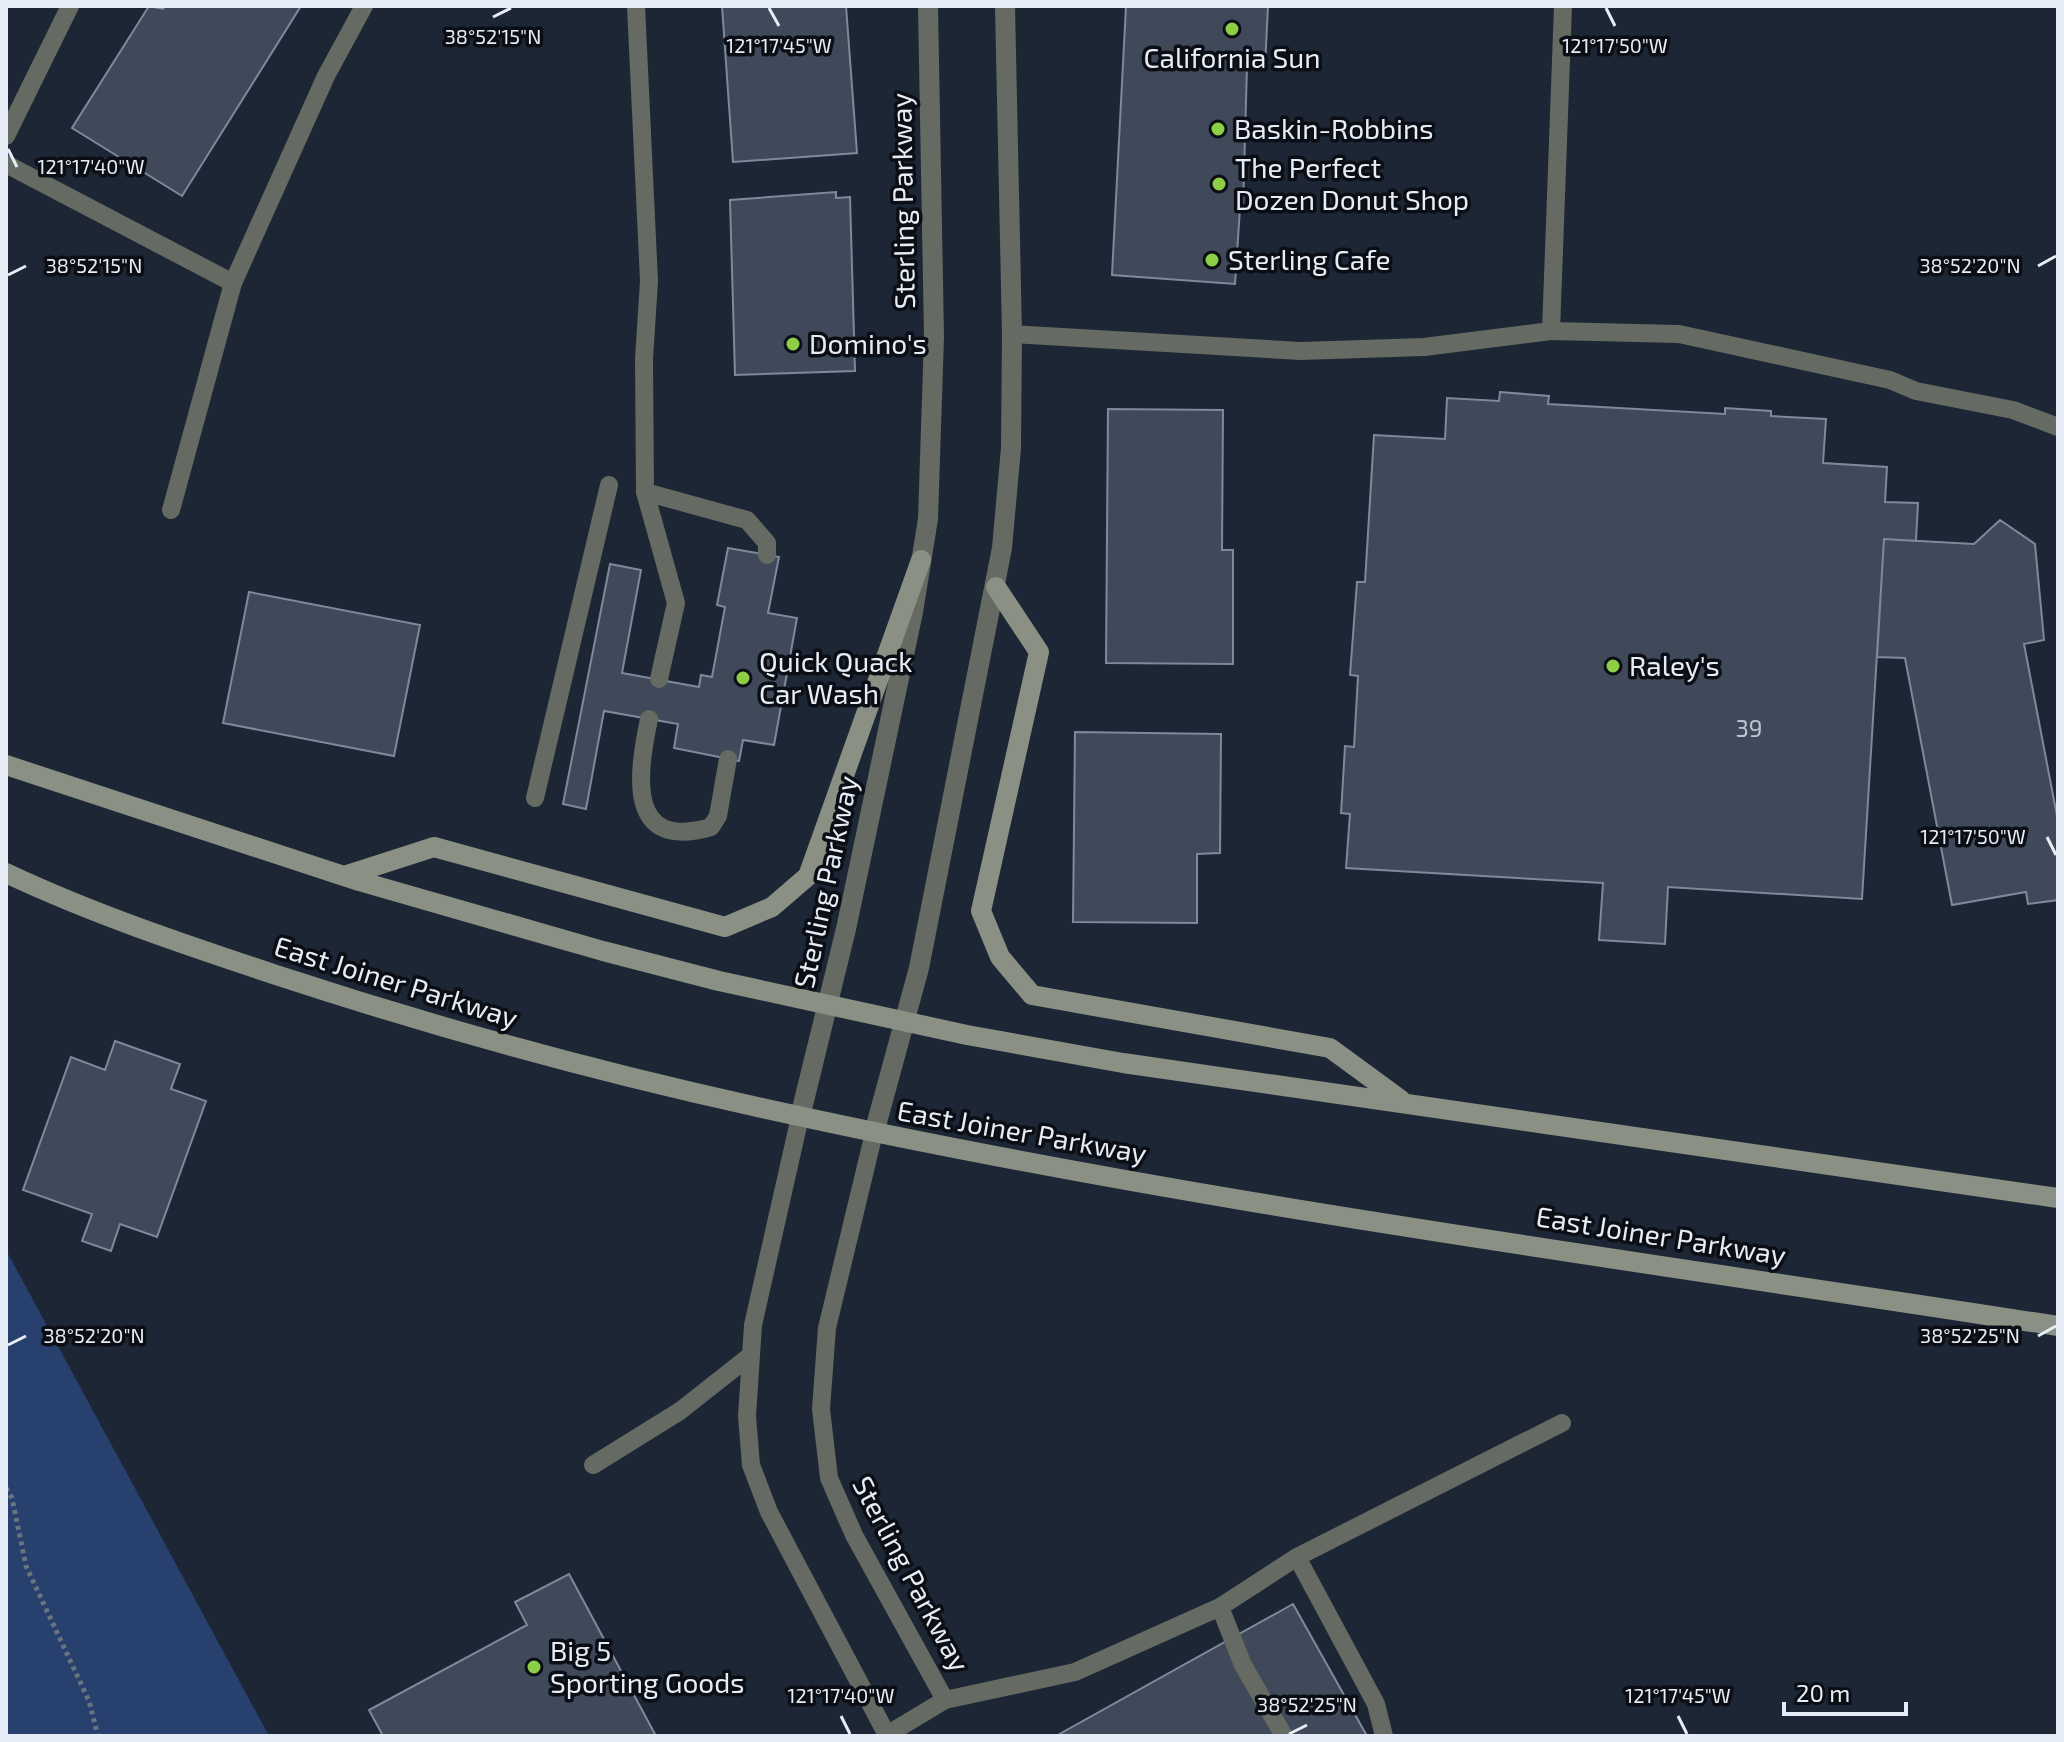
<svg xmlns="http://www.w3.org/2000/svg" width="2064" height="1742" font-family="'Exo 2',sans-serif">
<rect width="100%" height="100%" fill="#1d2635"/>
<path fill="#28406d" d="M 6,1250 L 269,1736 L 6,1736 Z"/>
<path fill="#40495a" stroke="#7f899c" stroke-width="2" d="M 149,6 L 163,9 L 165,6 L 301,6 L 182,196 L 72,128 Z
M 722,6 L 846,6 L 857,153 L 733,162 Z
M 1126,6 L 1268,6 L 1265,67 L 1247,66 L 1243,208 L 1240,208 L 1235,284 L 1112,275 Z
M 836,192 L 836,198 L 850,197 L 855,371 L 735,375 L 730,200 Z
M 1500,392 L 1549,396 L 1548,404 L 1725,414 L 1725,408 L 1771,411 L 1771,416 L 1826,419 L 1823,463 L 1887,467 L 1885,502 L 1918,503 L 1916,541 L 1884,539 L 1862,899 L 1668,887 L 1665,944 L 1599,940 L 1603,883 L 1346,868 L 1350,814 L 1341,813 L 1345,746 L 1354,747 L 1358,676 L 1350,675 L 1357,582 L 1365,582 L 1374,435 L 1445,439 L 1447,398 L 1499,401 Z
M 1108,409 L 1223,410 L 1222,550 L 1233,550 L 1233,664 L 1106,663 Z
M 2000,520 L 2035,544 L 2044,640 L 2024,644 L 2058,821 L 2058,900 L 2028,904 L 2026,892 L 1952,905 L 1905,658 L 1877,657 L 1884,539 L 1974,544 Z
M 728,548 L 779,557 L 768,613 L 797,618 L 774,745 L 743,740 L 739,761 L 674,748 L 678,724 L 604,711 L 586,809 L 563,804 L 610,564 L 641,570 L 622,673 L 699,687 L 701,675 L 712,677 L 725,607 L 717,605 Z
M 249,592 L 420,625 L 394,756 L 223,723 Z
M 1075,732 L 1221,734 L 1220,853 L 1197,854 L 1197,923 L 1073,922 Z
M 115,1041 L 180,1064 L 171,1089 L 206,1101 L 157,1237 L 120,1224 L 111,1251 L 82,1241 L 92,1214 L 23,1190 L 71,1057 L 105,1070 Z
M 569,1574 L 656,1736 L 383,1736 L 369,1710 L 527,1625 L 515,1602 Z
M 1293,1604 L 1367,1736 L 1056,1736 Z"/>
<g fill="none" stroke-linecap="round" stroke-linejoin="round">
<path stroke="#6b7380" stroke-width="5" stroke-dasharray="4 4" stroke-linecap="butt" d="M 6,1488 L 12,1498 L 26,1566 L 89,1701 L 98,1736"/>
<path stroke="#656a62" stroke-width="18" d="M 636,6 L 649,281 L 644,359 L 645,492 L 676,603 L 659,679
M 6,136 L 70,6
M 6,164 L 233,283
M 1551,331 L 1563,6
M 1012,334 L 1300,351 L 1424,347 L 1551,331 L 1679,334 L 1890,380 L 1916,391 L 2013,410 L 2058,427
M 645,492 L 747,520 L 767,543 L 767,555
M 171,510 L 233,283 L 326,76 L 364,6
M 649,719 C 638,772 625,852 711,827 L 718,816 L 728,759
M 535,798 L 609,485
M 800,1117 L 753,1325 L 747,1416 L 751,1465 L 769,1512 L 887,1735
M 874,1133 L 827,1328 L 821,1409 L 829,1478 L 854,1535 L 945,1700
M 593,1465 L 680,1411 L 751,1355
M 1297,1557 L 1376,1704 L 1384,1736
M 1220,1607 L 1243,1665 L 1284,1736
M 885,1736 L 945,1700 L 1075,1672 L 1220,1607 L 1297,1557 L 1562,1423"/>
<path stroke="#656a62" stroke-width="20" d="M 800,1117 L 846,929 L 913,612 L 928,519 L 934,337 L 928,6
M 874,1133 L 919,968 L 1002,548 L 1011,448 L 1012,334 L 1005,6"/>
<path stroke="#8a9184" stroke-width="20" d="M 996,587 L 1039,652 L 981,911 L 1000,957 L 1032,995 L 1330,1048 L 1401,1100
M 6,765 L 359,881 L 603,951 L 719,981 L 967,1035 L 1123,1063 L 2058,1198
M 6,873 C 93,914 183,944 273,974 C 431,1026 590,1070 753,1106 C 1183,1202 1622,1258 2058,1326
M 344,876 L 434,847 L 725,927 L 772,907 L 808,876 L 921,560"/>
</g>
<path fill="none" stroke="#e7edf7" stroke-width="3" d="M 769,8 L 779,26M 1606,8 L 1615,26M 493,17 L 511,8M 8,149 L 17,167M 2038,266 L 2056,256M 8,275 L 26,266M 2047,837 L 2056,855M 2038,1336 L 2056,1326M 8,1345 L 26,1336M 841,1716 L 850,1734M 1678,1716 L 1687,1734M 1289,1734 L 1307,1725"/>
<g fill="#8cce45" stroke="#0b0f15" stroke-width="3">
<circle cx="1232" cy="29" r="8"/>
<circle cx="1218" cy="129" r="8"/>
<circle cx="1219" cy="184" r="8"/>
<circle cx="1212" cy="260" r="8"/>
<circle cx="793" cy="344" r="8"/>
<circle cx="1613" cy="666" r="8"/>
<circle cx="743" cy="678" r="8"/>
<circle cx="534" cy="1667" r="8"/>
</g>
<g text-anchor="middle" stroke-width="7" stroke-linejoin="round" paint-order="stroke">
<g font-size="24" fill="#bdc4d0">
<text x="1749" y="737">39</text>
</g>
<g font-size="28" fill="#e7edf7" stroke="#0b0f15" text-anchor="start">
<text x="1232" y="68" text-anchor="middle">California Sun</text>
<text x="1234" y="139">Baskin-Robbins</text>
<text x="1235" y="178">The Perfect<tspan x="1235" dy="32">Dozen Donut Shop</tspan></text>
<text x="1228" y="270">Sterling Cafe</text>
<text x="809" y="354">Domino's</text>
<text x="759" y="672">Quick Quack<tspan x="759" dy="32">Car Wash</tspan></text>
<text x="1629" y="676">Raley's</text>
<text x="550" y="1661">Big 5<tspan x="550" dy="32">Sporting Goods</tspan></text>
</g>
<g font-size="28" fill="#e7edf7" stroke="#0b0f15">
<text transform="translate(903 201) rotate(-91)" y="10">Sterling Parkway</text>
<text transform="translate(826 882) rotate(-78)" y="10">Sterling Parkway</text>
<text transform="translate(396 982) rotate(17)" y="10">East Joiner Parkway</text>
<text transform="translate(1022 1132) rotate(10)" y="10">East Joiner Parkway</text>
<text transform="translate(1661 1236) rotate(9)" y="10">East Joiner Parkway</text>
<text transform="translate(911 1574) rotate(62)" y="10">Sterling Parkway</text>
</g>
</g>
<g font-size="20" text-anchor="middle" fill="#e7edf7" stroke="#0b0f15" stroke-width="7" stroke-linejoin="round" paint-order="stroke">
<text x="493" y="44">38°52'15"N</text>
<text x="779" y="53">121°17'45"W</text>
<text x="1615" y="53">121°17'50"W</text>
<text x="91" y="174">121°17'40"W</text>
<text x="1970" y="273">38°52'20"N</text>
<text x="94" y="273">38°52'15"N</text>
<text x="1973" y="844">121°17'50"W</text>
<text x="1970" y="1343">38°52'25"N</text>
<text x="94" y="1343">38°52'20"N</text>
<text x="841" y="1703">121°17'40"W</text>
<text x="1678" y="1703">121°17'45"W</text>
<text x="1307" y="1712">38°52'25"N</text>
</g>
<rect width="2064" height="1742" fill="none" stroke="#e7edf7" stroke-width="16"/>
<path d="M1784 1702v12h122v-12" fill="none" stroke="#e7edf7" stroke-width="4"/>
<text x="1796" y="1702" font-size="24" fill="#e7edf7" stroke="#0b0f15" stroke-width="6" paint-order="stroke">20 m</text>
</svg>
